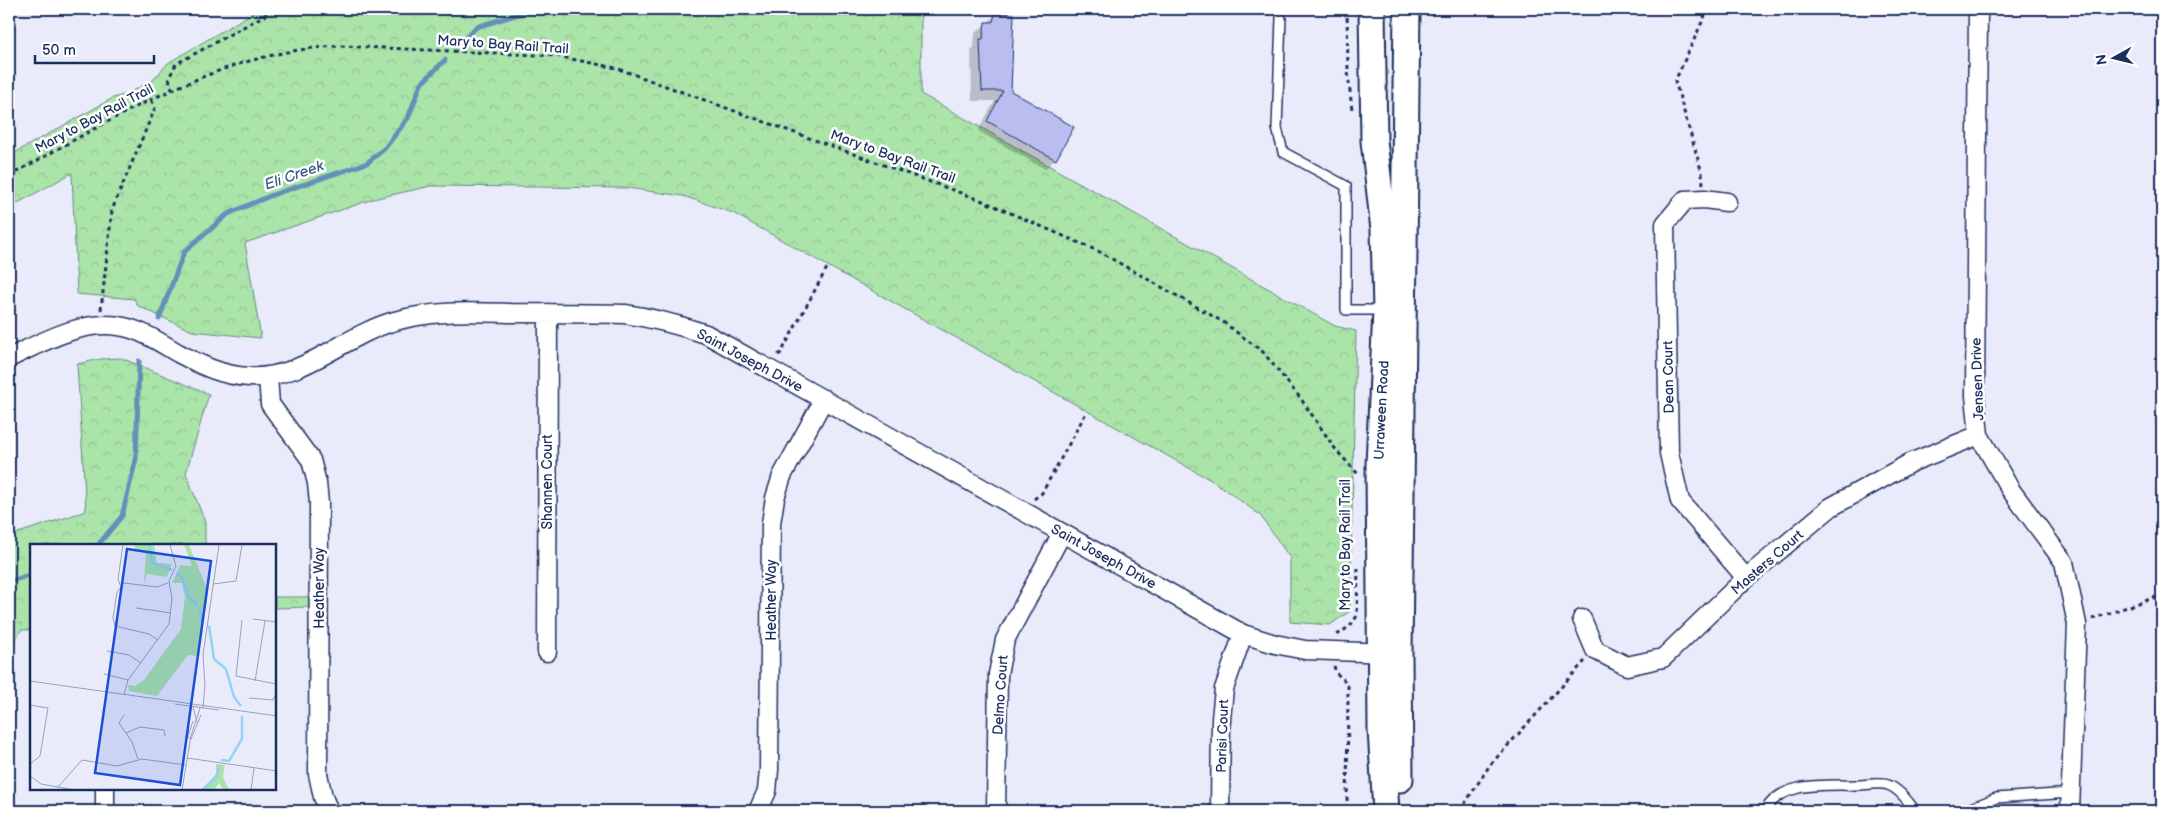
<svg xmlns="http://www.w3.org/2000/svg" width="2171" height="820" font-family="'Balsamiq Sans',sans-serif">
<defs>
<pattern id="park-crowns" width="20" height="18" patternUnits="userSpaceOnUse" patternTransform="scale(1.25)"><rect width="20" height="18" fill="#abe4a9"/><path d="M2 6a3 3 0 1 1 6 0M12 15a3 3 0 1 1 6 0" fill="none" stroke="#93c494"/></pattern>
</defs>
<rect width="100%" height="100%" fill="#eaebfa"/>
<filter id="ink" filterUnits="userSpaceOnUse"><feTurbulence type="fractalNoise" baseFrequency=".02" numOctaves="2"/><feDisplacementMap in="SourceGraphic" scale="10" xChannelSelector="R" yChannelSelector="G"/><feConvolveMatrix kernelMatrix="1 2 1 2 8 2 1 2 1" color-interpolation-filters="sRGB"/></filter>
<g filter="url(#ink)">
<path fill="url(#park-crowns)" stroke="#638a84" d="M 259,9 L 921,9 L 921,94 L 1335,326 L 1356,331 L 1350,611 L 1330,625 L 1290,622 L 1290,558 L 1260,515 L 1216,483 L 733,213 L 683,196 L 627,188 L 431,186 L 373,199 L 245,243 L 261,338 L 192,331 L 138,306 L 134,299 L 77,294 L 72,173 L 9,208 L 9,156 L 113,98 L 127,94 L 153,80 L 168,63 Z
M 121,358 L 209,394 L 186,473 L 205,522 L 205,545 L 31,545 L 31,630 L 21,630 L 9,651 L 9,536 L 86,511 L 77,364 L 101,359 Z
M 275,597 L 309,597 L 309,607 L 275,608 Z"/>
<path fill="#0003" d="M 996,15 L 1010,92 L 1055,159 L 1045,169 L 978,131 L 995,101 L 972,101 L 971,50 L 974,47 L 975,33 Z"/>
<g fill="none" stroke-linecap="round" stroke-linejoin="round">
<path stroke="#6490b9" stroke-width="5" d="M 465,39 L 476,27 L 535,9
M 159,319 L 184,252 L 228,214 L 272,195 L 367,163 L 385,148 L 408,118 L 421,84 L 445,60
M 98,545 L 122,516 L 136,459 L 139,361
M 9,582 L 31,574"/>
</g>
<path fill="#b9bdef" stroke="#1b2f5e" d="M 995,13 L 1014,14 L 1011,91 L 1074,127 L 1056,160 L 987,121 L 1003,91 L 982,91 L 980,39 L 983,39 L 985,22 L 993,22 Z"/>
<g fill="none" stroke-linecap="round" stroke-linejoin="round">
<defs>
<path id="lane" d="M 1281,18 L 1277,128 L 1283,152 L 1346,186 L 1346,310 L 1386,310
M 1765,811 C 1781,780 1827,786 1857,785 C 1865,785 1880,782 1888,785 C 1899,789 1909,802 1915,811
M 1963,811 L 1996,798 L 2071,793"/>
<path id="street" d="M 1978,9 L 1975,396 L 1979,435 L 2010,489 L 2064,562 L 2077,624 L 2070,811
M 1727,202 L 1704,199 L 1685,200 L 1665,224 L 1669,453 L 1680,501 L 1746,578
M 9,358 C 43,342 84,318 124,327 C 143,331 161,343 178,353 C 201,365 222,376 249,377 C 303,380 344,335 395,321 C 433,310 472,312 511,313 C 549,313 587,313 625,314 C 653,318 679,325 706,334 L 1243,634 L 1275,644 L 1305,650 L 1391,653
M 268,377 L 270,404 L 311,460 L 317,483 L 319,503 L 318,774 L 323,797 L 329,811
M 1582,619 L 1595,650 L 1627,666 L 1663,658 L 1746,578 L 1831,507 L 1910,463 L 1979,435
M 547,652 L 548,313
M 105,811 L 105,789
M 758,811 L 767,791 L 769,770 L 771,523 L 775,498 L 782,476 L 824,399
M 996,811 L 998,674 L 1005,640 L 1062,533
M 1220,811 L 1221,719 L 1224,689 L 1243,634"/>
<path id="secondary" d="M 1372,9 L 1374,141 L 1384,230 L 1386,310 L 1379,465 L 1381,730 L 1386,811
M 1400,779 L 1399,653 L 1407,9"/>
</defs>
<use href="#lane" stroke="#1b2f5e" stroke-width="12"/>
<use href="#street" stroke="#1b2f5e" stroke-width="21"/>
<use href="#secondary" stroke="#1b2f5e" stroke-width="29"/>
<path stroke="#1b2f5e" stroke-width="3" stroke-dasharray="4 4" stroke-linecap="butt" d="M 1347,9 L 1348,72 L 1352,110
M 172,90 L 169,78 L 176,64 L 276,9
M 9,176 C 112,120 220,50 341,46 L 557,56 L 616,68 L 983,201 L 1098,251 L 1223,322 L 1263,352 L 1301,399 L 1336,450 L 1358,474
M 1703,184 L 1702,173 L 1675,81 L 1708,9
M 101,310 L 112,210 L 155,108 L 151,99
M 778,355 L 781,353 L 828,266
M 1034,499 L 1042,493 L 1087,411
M 2092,619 L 2162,595
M 1337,635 L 1350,626 L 1357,616 L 1358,566
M 1334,666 L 1336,673 L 1343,679 L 1348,686 L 1347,811
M 1460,811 L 1490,765 L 1585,661"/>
<use href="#lane" stroke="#fff" stroke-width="9"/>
<use href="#street" stroke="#fff" stroke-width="18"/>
<use href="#secondary" stroke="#fff" stroke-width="25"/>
</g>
</g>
<g text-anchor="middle" stroke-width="5" stroke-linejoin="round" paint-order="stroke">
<g font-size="14" fill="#1b2f5e" stroke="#fff">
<text transform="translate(503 44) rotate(4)" y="5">Mary to Bay Rail Trail</text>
<text transform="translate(94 118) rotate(-28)" y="5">Mary to Bay Rail Trail</text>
<text transform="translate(893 156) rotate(20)" y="5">Mary to Bay Rail Trail</text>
<text transform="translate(750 360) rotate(28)" y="5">Saint Joseph Drive</text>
<text transform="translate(1668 377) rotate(-91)" y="5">Dean Court</text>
<text transform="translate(1977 379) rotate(-92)" y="5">Jensen Drive</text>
<text transform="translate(1381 410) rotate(-87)" y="5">Urraween Road</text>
<text transform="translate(547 482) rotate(-90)" y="5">Shannen Court</text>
<text transform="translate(1345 545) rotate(-90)" y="5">Mary to Bay Rail Trail</text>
<text transform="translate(1104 556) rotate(29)" y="5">Saint Joseph Drive</text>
<text transform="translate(1767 562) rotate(-41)" y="5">Masters Court</text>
<text transform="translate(319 588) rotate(-90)" y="5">Heather Way</text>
<text transform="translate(771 600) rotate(-90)" y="5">Heather Way</text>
<text transform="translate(1000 695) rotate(-86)" y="5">Delmo Court</text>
<text transform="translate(1222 736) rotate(-88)" y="5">Parisi Court</text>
</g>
<g font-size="15" font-style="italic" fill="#395884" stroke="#fff">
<text transform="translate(294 175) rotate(-19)" y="5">Eli Creek</text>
</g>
</g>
<g transform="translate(30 544)">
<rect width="246" height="246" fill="#eaebfa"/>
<path d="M 105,1 L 124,1 L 127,19 L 142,20 L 137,33 L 117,30 L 114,40 L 116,10 L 104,5 ZM 154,1 L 159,1 L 178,47 L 168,112 L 158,111 L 127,152 L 99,147 L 98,141 L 105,142 L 114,136 L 151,85 L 155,53 L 152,39 L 142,39 L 150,21 L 162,22 ZM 186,220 L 195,221 L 193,233 L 199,246 L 193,246 L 189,239 L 184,246 L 171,246 L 186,230 Z" fill="#abe4a9"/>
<path fill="none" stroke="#94d1f5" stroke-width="2.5" d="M 119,1 L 123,19 L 142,26M 146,29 L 152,33 L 159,53 L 168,62M 170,65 L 172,80M 179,82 L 184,115 L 196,125 L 204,153 L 211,162M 191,216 L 199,217 L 212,195 L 212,172M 173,246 L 186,233 L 190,221"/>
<path fill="none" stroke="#97a0bc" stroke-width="1" d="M 183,40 L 206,37 L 212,1M 90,41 L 88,35 L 93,1M 106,64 L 141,69M 223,75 L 247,78M 212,76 L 206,132 L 246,140M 128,96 L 119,90 L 85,82 L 83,74 L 87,48 L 94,39 L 127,43 L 138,39M 77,107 L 99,111 L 111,119M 74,130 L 98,136M 0,137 L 247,172M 225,137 L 235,77M 94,151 L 98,136 L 139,80 L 142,55 L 139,37 L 146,22 L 140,1M 219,154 L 243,156 L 247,147M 145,160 L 189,166M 0,161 L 18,164 L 10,212 L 0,220M 163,163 L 167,178M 173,164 L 175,141 L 173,111 L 189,1M 94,171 L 89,179 L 102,198 L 108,215M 96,189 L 110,183 L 134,186 L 135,192M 160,195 L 158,192 L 163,177M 161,195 L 171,171M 157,214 L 247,227M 0,232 L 11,240 L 45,246M 28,243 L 52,216 L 87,222 L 112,215 L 156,221M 152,246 L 161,192 L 170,164M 221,246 L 224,224"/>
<path fill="#1d4ed8" fill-opacity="0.15" stroke="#1d4ed8" stroke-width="2.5" d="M 97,5 L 181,17 L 150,241 L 65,229 Z"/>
<rect width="246" height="246" fill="none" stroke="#1b2f5e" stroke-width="2.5"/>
</g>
<rect width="2171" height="820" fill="none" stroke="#fff" stroke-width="30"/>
<rect x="15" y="15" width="2141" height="790" fill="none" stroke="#1b2f5e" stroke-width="2" filter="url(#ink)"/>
<g transform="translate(2114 58) rotate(262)" stroke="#ffffff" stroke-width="4" paint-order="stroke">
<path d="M0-4L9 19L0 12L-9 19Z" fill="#1b2f5e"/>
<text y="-8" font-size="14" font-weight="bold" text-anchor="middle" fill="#1b2f5e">N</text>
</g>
<path d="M35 55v8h119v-8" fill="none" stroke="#1b2f5e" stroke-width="2.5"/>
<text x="42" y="55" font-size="15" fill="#1b2f5e" stroke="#ffffff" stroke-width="4" paint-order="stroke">50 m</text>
</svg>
